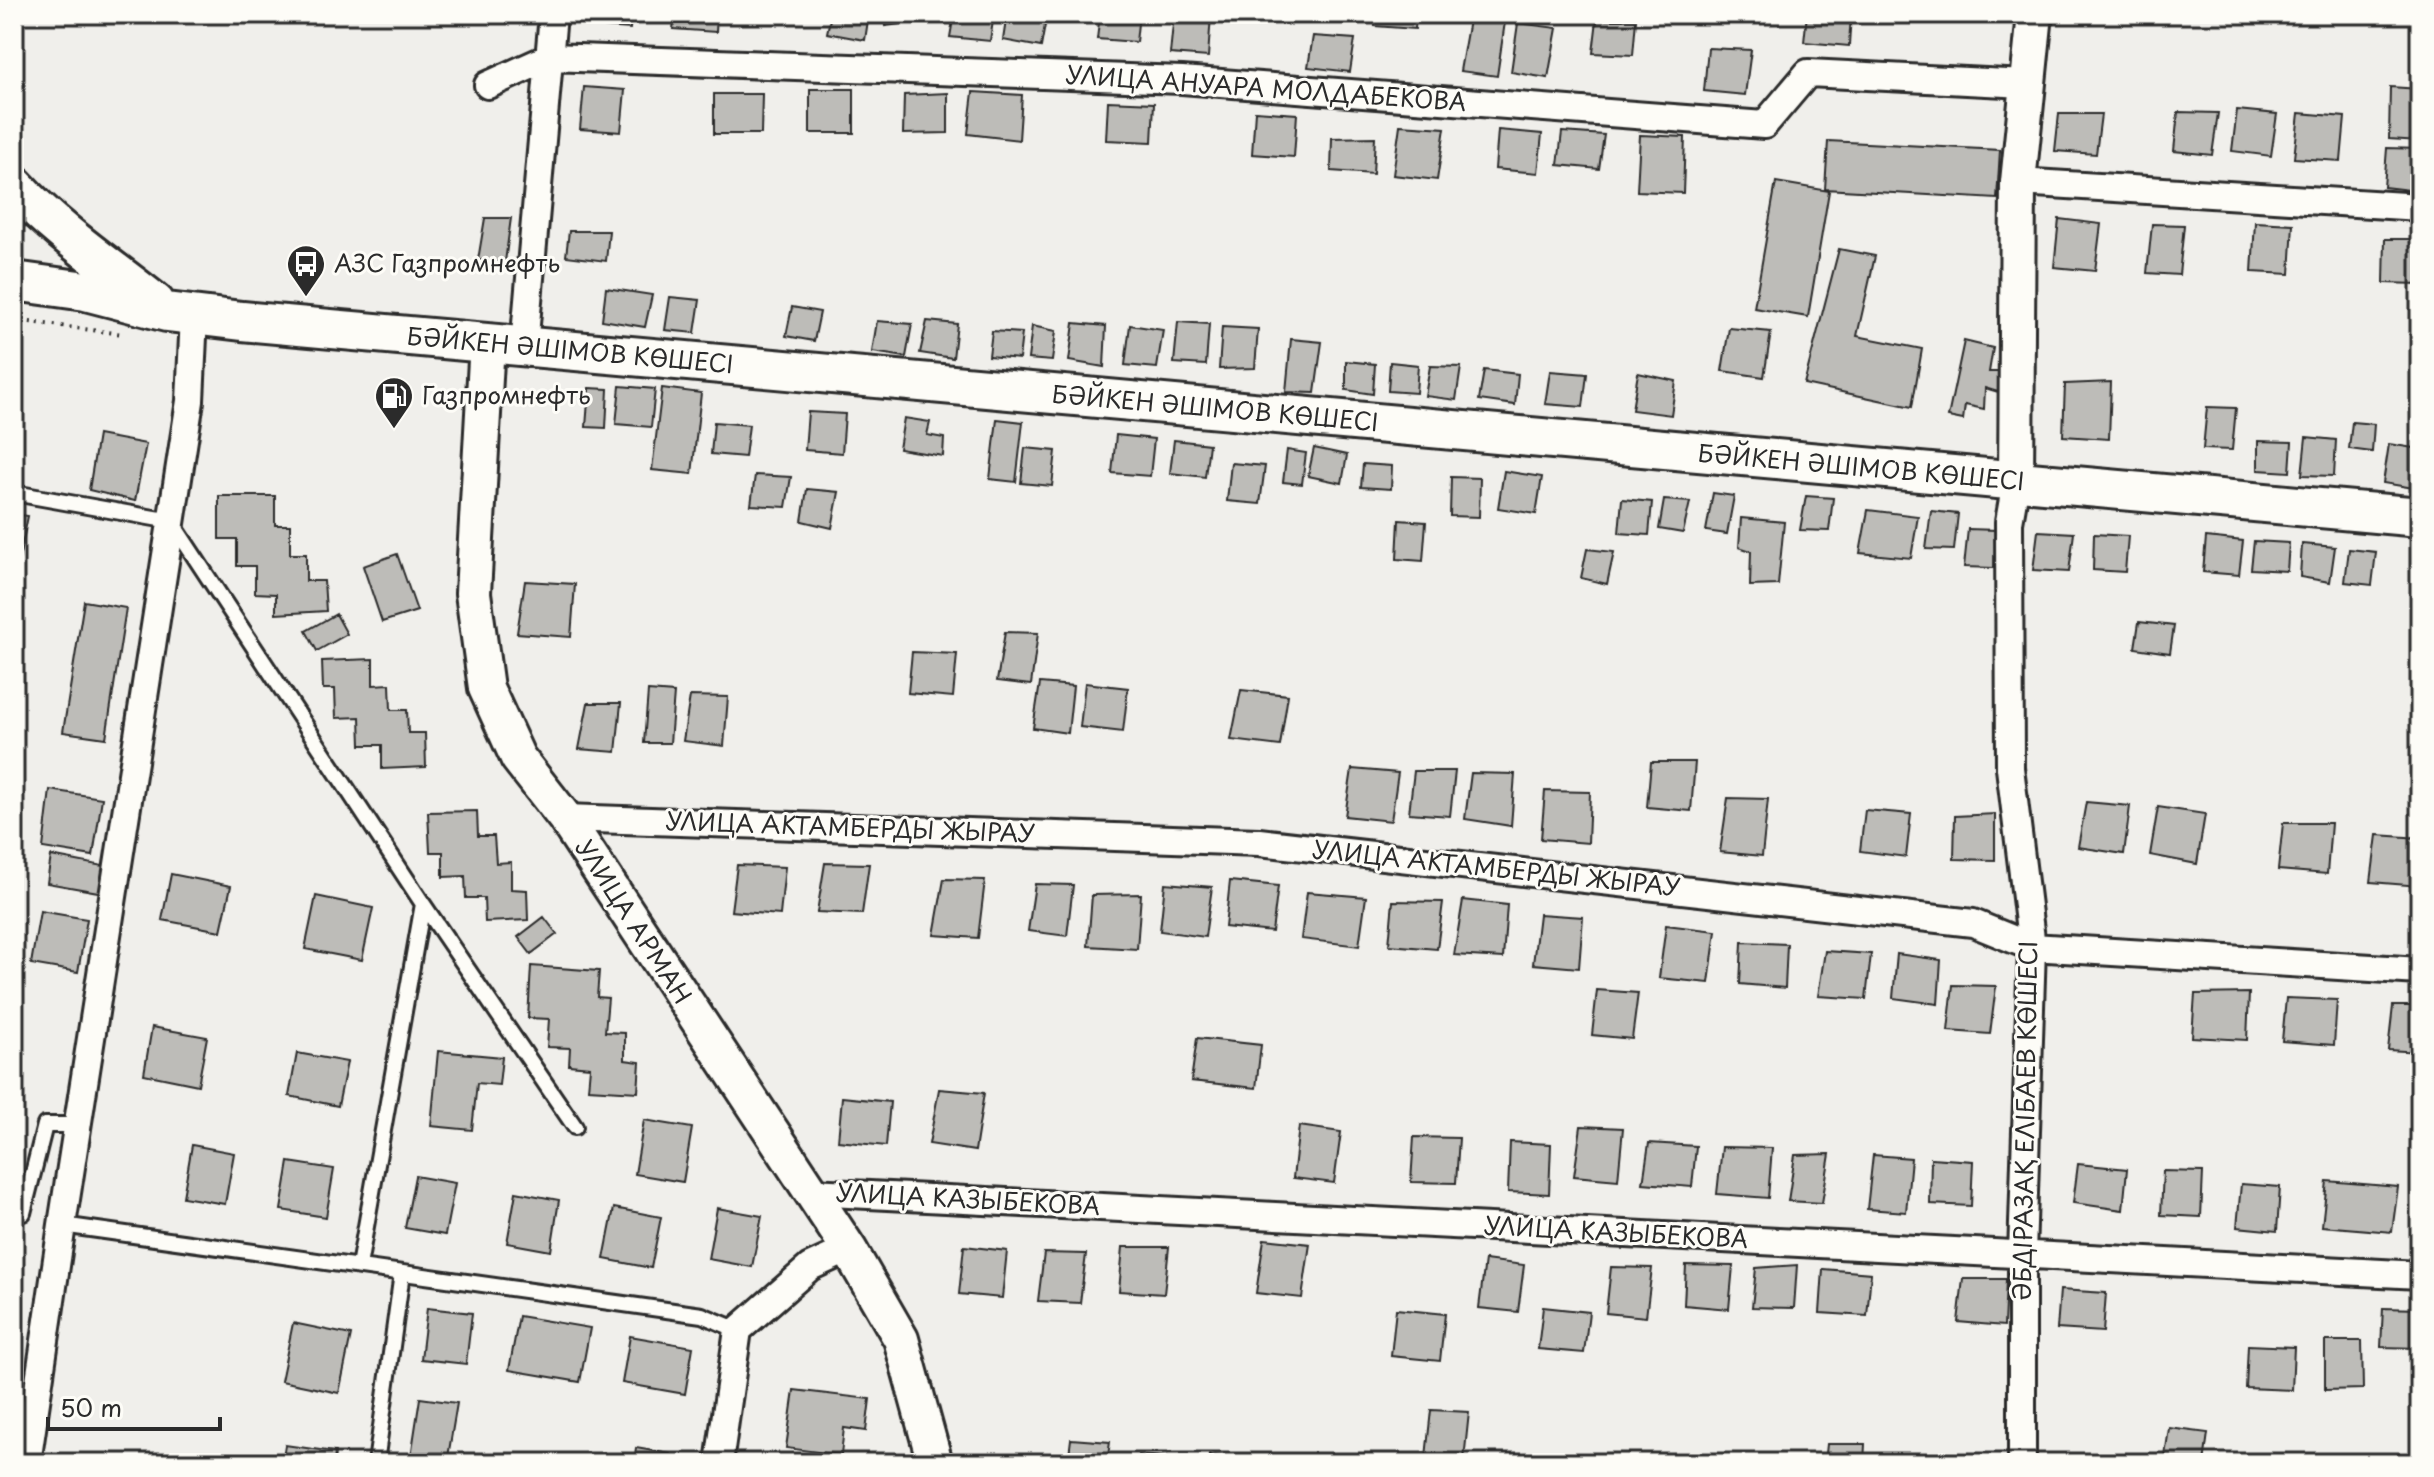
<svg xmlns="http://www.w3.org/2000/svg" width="2434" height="1477" font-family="'Playpen Sans',sans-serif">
<rect width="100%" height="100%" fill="#f0efeb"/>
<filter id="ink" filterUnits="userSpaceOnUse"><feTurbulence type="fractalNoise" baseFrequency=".0125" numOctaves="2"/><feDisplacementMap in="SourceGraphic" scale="16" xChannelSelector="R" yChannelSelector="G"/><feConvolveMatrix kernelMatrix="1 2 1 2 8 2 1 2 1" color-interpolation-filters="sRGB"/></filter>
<g filter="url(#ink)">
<path fill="#bdbcb8" stroke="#2b2b2b" stroke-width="2" d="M 592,14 L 631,14 L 630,29 L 591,26 Z
M 675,14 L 717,14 L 716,32 L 673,29 Z
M 831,14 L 869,14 L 865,40 L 827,33 Z
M 884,14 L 929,14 L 930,20 L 885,26 Z
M 954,14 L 994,14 L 990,41 L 950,37 Z
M 1007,14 L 1047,14 L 1041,47 L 1003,40 Z
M 1100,14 L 1139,14 L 1136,42 L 1097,39 Z
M 1174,14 L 1211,15 L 1208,57 L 1170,54 Z
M 1376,14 L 1416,14 L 1415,29 L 1375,26 Z
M 1807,14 L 1851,14 L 1849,46 L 1804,42 Z
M 1949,14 L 1986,14 L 1985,24 L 1948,20 Z
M 1469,20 L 1505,22 L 1497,76 L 1460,71 Z
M 1597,20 L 1636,20 L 1633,55 L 1593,53 Z
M 1518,23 L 1557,28 L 1548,78 L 1511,72 Z
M 1313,36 L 1355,39 L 1350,72 L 1308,67 Z
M 1708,48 L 1751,50 L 1745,95 L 1704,91 Z
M 584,87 L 625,90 L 621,132 L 580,129 Z
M 2390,87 L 2420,89 L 2420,141 L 2389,139 Z
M 810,89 L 854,89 L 854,133 L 810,133 Z
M 973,92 L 1022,95 L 1019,140 L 968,134 Z
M 948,93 L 948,133 L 903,134 L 904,95 Z
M 714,94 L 762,94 L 761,134 L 714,134 Z
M 1108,101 L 1154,103 L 1152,142 L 1106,140 Z
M 2237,110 L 2277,114 L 2271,156 L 2232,151 Z
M 1255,111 L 1297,114 L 1294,157 L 1252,154 Z
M 2178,112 L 2218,113 L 2212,155 L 2174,151 Z
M 2299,113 L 2345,117 L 2341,161 L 2294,158 Z
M 2059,114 L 2101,114 L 2096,154 L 2055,151 Z
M 1400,125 L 1445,128 L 1437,180 L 1393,175 Z
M 1498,130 L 1542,134 L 1538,173 L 1495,169 Z
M 1562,132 L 1604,135 L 1599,169 L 1558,165 Z
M 1640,135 L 1685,137 L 1683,193 L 1637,191 Z
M 1375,137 L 1373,174 L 1331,171 L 1332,138 Z
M 1828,141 L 2000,150 L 1997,199 L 1825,189 Z
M 2387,148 L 2420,149 L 2418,191 L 2384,187 Z
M 1776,182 L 1829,191 L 1808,317 L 1754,308 Z
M 485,218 L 511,218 L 505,262 L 478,260 Z
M 2059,219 L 2101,224 L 2095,271 L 2054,267 Z
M 2255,222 L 2293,224 L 2290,274 L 2252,272 Z
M 2152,224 L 2184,225 L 2179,275 L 2147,273 Z
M 569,231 L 609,231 L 606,261 L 566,256 Z
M 2385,239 L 2420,239 L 2420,284 L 2384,283 Z
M 1839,249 L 1875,256 L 1857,336 L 1922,349 L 1912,407 L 1804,384 Z
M 606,288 L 652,295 L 645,327 L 602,320 Z
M 670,297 L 700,300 L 695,333 L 665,330 Z
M 792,307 L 820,312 L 814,341 L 786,336 Z
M 877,321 L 912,324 L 906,357 L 872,352 Z
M 927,321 L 957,324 L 953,358 L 920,353 Z
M 1178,322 L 1209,324 L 1206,365 L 1174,363 Z
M 1074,323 L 1106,326 L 1104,367 L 1069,361 Z
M 1130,325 L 1163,330 L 1157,368 L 1125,365 Z
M 1032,326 L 1056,331 L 1052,361 L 1028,359 Z
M 1222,327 L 1258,329 L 1255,368 L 1219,369 Z
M 1729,328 L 1771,332 L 1764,377 L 1722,371 Z
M 992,331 L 1022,333 L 1019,359 L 989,356 Z
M 1291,339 L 1322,342 L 1315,393 L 1286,392 Z
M 1964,341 L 1993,348 L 1989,372 L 2000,372 L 1998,392 L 1985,388 L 1984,409 L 1965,405 L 1963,420 L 1948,417 Z
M 1346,361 L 1375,364 L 1373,394 L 1346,390 Z
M 1390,362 L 1418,365 L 1416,393 L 1388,391 Z
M 1430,366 L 1461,367 L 1456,400 L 1425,396 Z
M 1484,370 L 1518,374 L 1515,405 L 1479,400 Z
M 1550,371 L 1587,374 L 1583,407 L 1545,404 Z
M 1638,373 L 1676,381 L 1671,415 L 1632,410 Z
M 2111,382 L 2109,439 L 2063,436 L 2065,384 Z
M 620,386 L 655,389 L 651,427 L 616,424 Z
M 589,388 L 608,389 L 606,428 L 586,427 Z
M 662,388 L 701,393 L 692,474 L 652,470 Z
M 2207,407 L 2236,408 L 2232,450 L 2203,449 Z
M 808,412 L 845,414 L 842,453 L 805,450 Z
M 904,418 L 930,422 L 927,435 L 944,438 L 943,456 L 899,449 Z
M 997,419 L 1023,422 L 1016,482 L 990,479 Z
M 714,422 L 749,425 L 745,457 L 711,454 Z
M 2352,422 L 2374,424 L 2372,452 L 2349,449 Z
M 98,435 L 146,444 L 135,501 L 89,490 Z
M 1116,435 L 1154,439 L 1150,476 L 1112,473 Z
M 2306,437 L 2336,440 L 2334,476 L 2302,475 Z
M 1174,440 L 1209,444 L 1205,477 L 1170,473 Z
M 2258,441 L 2292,442 L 2290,472 L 2258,470 Z
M 2389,444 L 2420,449 L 2414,488 L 2383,483 Z
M 1025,448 L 1056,451 L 1052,486 L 1021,483 Z
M 1314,448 L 1347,455 L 1342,483 L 1308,476 Z
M 1287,450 L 1306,453 L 1302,484 L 1283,482 Z
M 1231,463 L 1265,466 L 1260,504 L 1227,501 Z
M 1363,464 L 1392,466 L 1391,489 L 1361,487 Z
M 1504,471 L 1542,477 L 1536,514 L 1498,508 Z
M 755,475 L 791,477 L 786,507 L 751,505 Z
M 1451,477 L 1480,478 L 1479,517 L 1450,516 Z
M 807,489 L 839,492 L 832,528 L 802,521 Z
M 1713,493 L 1734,496 L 1727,534 L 1706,531 Z
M 219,496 L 275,496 L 275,525 L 290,525 L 290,554 L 306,554 L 306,581 L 324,581 L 326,611 L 276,614 L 276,594 L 255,593 L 255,566 L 237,566 L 237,539 L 219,539 Z
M 1806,496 L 1833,498 L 1829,531 L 1800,530 Z
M 1622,499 L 1652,502 L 1649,535 L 1619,533 Z
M 1664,500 L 1690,502 L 1683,533 L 1659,529 Z
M 1868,510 L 1918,516 L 1911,558 L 1860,553 Z
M 1931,511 L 1958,514 L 1954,550 L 1926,549 Z
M 14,514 L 28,516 L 14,585 Z
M 1741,518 L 1784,522 L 1778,585 L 1750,586 L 1751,551 L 1739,547 Z
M 1399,520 L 1426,522 L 1423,561 L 1397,559 Z
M 1968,529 L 1997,530 L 1994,568 L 1964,567 Z
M 2038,531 L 2074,533 L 2069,572 L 2033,570 Z
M 2094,534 L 2128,536 L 2125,572 L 2093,570 Z
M 2206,537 L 2243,541 L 2239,575 L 2203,572 Z
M 2254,541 L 2289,543 L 2287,571 L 2251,569 Z
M 2302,544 L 2335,547 L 2330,582 L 2300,577 Z
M 1587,549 L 1614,552 L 1607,584 L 1581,578 Z
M 2349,549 L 2376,552 L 2372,585 L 2345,582 Z
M 397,554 L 417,611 L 382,622 L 363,566 Z
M 525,581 L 575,584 L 571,637 L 517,633 Z
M 84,601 L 126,608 L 106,738 L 63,732 Z
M 336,614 L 347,634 L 317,651 L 306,631 Z
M 2139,622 L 2174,626 L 2170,653 L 2135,648 Z
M 1005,632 L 1038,633 L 1031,685 L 997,681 Z
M 912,652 L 957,654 L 953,697 L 908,693 Z
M 373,659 L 373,685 L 390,684 L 391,710 L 407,710 L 408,733 L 425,733 L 426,767 L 382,769 L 382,745 L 361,745 L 360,717 L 336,718 L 335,689 L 323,689 L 322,661 Z
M 1040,683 L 1073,686 L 1068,733 L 1033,728 Z
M 1085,683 L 1128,688 L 1123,732 L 1080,727 Z
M 1241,690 L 1288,695 L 1280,746 L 1231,740 Z
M 648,691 L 674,693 L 670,743 L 644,743 Z
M 690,696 L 728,697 L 724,746 L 683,741 Z
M 588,703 L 621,703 L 616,752 L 579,749 Z
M 1651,762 L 1695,762 L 1691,811 L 1647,807 Z
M 1352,769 L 1398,773 L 1391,821 L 1345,816 Z
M 1414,771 L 1455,771 L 1450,816 L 1409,813 Z
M 1471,773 L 1515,774 L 1511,826 L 1465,819 Z
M 50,790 L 102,798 L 93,856 L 43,848 Z
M 1545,791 L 1590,792 L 1588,843 L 1541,839 Z
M 1728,798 L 1768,799 L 1762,856 L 1720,852 Z
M 2086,802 L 2130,806 L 2124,854 L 2078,847 Z
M 2158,807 L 2205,814 L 2197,864 L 2150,855 Z
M 1865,810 L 1911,814 L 1906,857 L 1860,851 Z
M 477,811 L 478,836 L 494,836 L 496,863 L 511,862 L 511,889 L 527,890 L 528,920 L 485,922 L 484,898 L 466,898 L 465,876 L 443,877 L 443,852 L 430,852 L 428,812 Z
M 1995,814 L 1995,860 L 1954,859 L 1955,816 Z
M 2283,823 L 2331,823 L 2327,874 L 2278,870 Z
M 2377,835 L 2420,838 L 2420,886 L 2371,882 Z
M 51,856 L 108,867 L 104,893 L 47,883 Z
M 825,863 L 869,864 L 862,914 L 817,912 Z
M 737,865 L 785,867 L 780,915 L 731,911 Z
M 171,874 L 231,886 L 221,931 L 162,920 Z
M 944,879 L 985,880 L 978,938 L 934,935 Z
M 1230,881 L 1278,886 L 1272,932 L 1225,927 Z
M 1165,883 L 1212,887 L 1205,937 L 1160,931 Z
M 1035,884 L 1073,885 L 1067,936 L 1028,931 Z
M 1307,892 L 1366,897 L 1359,946 L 1301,939 Z
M 1141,894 L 1137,949 L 1088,946 L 1092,895 Z
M 316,896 L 373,908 L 362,960 L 305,949 Z
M 1463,900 L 1507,905 L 1503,958 L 1454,955 Z
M 1393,901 L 1443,902 L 1437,949 L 1389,945 Z
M 40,911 L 87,919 L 78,972 L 31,964 Z
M 1539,914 L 1583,917 L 1579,968 L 1533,964 Z
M 544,917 L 557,934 L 531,954 L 518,937 Z
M 1666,925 L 1716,931 L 1709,983 L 1659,978 Z
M 1742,942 L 1787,944 L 1785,988 L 1740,984 Z
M 1825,951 L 1871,954 L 1866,999 L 1818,996 Z
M 1897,954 L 1941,960 L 1938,1004 L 1893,998 Z
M 531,966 L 599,971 L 597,997 L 608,998 L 605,1032 L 625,1033 L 625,1060 L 640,1062 L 638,1092 L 588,1089 L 590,1067 L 569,1065 L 570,1048 L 547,1047 L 549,1019 L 528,1018 Z
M 1953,985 L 1996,986 L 1990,1034 L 1948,1031 Z
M 1597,990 L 1638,993 L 1632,1039 L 1592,1035 Z
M 2249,993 L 2247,1040 L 2192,1037 L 2195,994 Z
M 2286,998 L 2337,1000 L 2334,1045 L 2282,1041 Z
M 2393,1006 L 2420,1006 L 2420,1052 L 2388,1050 Z
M 152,1027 L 207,1037 L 198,1085 L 144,1074 Z
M 1197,1038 L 1261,1045 L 1256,1088 L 1191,1081 Z
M 438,1051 L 502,1057 L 499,1085 L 477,1083 L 472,1130 L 431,1126 Z
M 297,1053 L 347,1062 L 338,1106 L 289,1096 Z
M 939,1089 L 984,1093 L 975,1151 L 929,1144 Z
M 842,1097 L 890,1102 L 886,1146 L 838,1141 Z
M 644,1120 L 692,1128 L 683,1182 L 635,1174 Z
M 1299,1126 L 1341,1132 L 1334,1183 L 1293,1178 Z
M 1581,1126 L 1623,1128 L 1618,1180 L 1574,1176 Z
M 1414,1137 L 1459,1138 L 1456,1183 L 1411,1182 Z
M 1510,1142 L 1551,1144 L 1549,1194 L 1508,1192 Z
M 1649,1143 L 1696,1146 L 1692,1187 L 1643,1183 Z
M 192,1145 L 234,1153 L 225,1204 L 183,1197 Z
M 1722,1147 L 1772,1148 L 1768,1198 L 1717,1194 Z
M 1830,1154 L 1822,1203 L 1788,1201 L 1795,1155 Z
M 1873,1155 L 1911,1158 L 1906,1212 L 1867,1209 Z
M 1931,1158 L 1973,1161 L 1971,1206 L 1930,1204 Z
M 289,1162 L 334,1169 L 326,1217 L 281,1210 Z
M 2078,1164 L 2127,1169 L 2123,1210 L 2073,1203 Z
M 2163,1171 L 2203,1172 L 2201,1217 L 2161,1215 Z
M 415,1176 L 455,1183 L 445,1235 L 405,1228 Z
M 2327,1181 L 2398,1187 L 2392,1232 L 2322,1226 Z
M 2241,1184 L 2280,1187 L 2277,1231 L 2237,1227 Z
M 516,1192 L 559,1200 L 551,1251 L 507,1243 Z
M 614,1208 L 661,1217 L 651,1268 L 604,1259 Z
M 717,1208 L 762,1216 L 752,1267 L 708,1259 Z
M 1264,1239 L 1310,1244 L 1302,1298 L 1256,1293 Z
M 964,1246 L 1007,1251 L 1002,1298 L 959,1294 Z
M 1123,1247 L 1169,1247 L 1164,1294 L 1119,1291 Z
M 1044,1253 L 1086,1254 L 1080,1303 L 1038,1301 Z
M 1485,1260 L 1524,1265 L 1518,1312 L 1479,1308 Z
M 1686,1265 L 1733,1266 L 1729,1309 L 1684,1305 Z
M 1797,1265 L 1794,1308 L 1752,1307 L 1756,1268 Z
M 1611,1267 L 1652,1268 L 1646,1317 L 1606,1313 Z
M 1823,1269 L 1871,1273 L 1867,1316 L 1820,1313 Z
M 1963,1279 L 2006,1279 L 2004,1326 L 1958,1322 Z
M 2060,1290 L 2106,1293 L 2103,1332 L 2057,1329 Z
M 1543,1307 L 1589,1312 L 1584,1353 L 1538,1349 Z
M 427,1308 L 472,1313 L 466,1364 L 421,1359 Z
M 2383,1308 L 2420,1309 L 2420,1348 L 2381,1347 Z
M 1396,1309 L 1445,1314 L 1440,1361 L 1391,1356 Z
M 519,1316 L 590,1328 L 580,1382 L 509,1370 Z
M 293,1323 L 351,1335 L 339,1393 L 281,1381 Z
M 630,1336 L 693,1347 L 685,1394 L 622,1383 Z
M 2325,1341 L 2362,1341 L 2363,1389 L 2325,1390 Z
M 2248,1345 L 2294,1347 L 2292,1390 L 2246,1388 Z
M 794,1390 L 870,1399 L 866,1431 L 844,1428 L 841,1455 L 786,1448 Z
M 420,1398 L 457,1403 L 447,1463 L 410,1463 Z
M 1431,1410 L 1469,1412 L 1464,1460 L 1426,1457 Z
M 2169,1428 L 2208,1433 L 2204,1463 L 2164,1463 Z
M 1071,1439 L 1110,1442 L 1107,1463 L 1068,1463 Z
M 1827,1444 L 1865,1444 L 1864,1463 L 1825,1463 Z
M 285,1445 L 335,1452 L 334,1463 L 282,1463 Z
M 636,1448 L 671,1454 L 670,1463 L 634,1463 Z
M 487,1455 L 540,1462 L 540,1463 L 486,1463 Z
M 1139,1455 L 1179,1458 L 1178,1463 L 1138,1463 Z
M 1209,1455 L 1252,1458 L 1251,1463 L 1208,1463 Z"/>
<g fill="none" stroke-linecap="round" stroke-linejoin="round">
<defs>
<path id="service" d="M 14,493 L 171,521 L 423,904 L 575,1127
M 14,1212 L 23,1213 L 45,1125 L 78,1125
M 62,1225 L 702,1315 L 738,1330
M 359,1266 L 423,904
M 376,1463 L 402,1273"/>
<path id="minor" d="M 488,85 L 550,57 L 1182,80 L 1764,125 L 1808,73 L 2026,84
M 2018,182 L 2420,207
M 524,347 L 553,14
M 2016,482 L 2009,522 L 2010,768 L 2032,947 L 2022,1254 L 2022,1463
M 565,818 L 1259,842 L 1973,923 L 2032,947 L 2420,971
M 811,1192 L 2420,1275
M 27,1463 L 62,1225 L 190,401 L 194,315
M 719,1463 L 738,1330 L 810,1267 L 849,1249"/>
<path id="tertiary" d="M 487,342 L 473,593 L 486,688 L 518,758 L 565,818 L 849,1249 L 901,1339 L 935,1463
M 2016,482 L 2018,182 L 2035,14"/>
<path id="secondary" d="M 14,185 C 55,230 107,265 155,303
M 14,281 L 86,291 L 167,312 L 242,321 L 2420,517"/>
</defs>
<use href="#service" stroke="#2b2b2b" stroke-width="20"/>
<use href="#minor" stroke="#2b2b2b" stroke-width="32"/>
<use href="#tertiary" stroke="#2b2b2b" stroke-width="40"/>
<use href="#secondary" stroke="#2b2b2b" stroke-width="44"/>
<path stroke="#2b2b2b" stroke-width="4" stroke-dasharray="2 6" stroke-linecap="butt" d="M 14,320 L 123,334"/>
<use href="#service" stroke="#fdfcf7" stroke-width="14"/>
<use href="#minor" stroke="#fdfcf7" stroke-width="26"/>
<use href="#tertiary" stroke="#fdfcf7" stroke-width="34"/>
<use href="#secondary" stroke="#fdfcf7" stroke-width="38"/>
</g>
</g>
<defs>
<symbol id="bus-pin" viewBox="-11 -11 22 30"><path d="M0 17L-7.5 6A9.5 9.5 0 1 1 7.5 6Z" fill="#2b2b2b" stroke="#fdfcf7"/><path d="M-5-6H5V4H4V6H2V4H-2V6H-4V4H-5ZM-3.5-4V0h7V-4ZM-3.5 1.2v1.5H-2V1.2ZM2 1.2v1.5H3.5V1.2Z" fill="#fff"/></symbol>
<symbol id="fuel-pin" viewBox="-11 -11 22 30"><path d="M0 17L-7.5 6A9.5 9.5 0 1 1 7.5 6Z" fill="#2b2b2b" stroke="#fdfcf7"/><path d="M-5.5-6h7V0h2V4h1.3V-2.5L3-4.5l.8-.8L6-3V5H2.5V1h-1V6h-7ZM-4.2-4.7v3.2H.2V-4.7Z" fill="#fff"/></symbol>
</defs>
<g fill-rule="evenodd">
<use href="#bus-pin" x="284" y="242" width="44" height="60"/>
<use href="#fuel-pin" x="372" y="374" width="44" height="60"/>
</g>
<g text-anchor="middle" stroke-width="6" stroke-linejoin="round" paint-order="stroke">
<g font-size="24" fill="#2b2b2b" stroke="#fdfcf7">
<text transform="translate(1266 89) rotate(4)" y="8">УЛИЦА АНУАРА МОЛДАБЕКОВА</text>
<text transform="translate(570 351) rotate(5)" y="8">БӘЙКЕН ӘШІМОВ КӨШЕСІ</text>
<text transform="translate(1215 409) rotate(5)" y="8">БӘЙКЕН ӘШІМОВ КӨШЕСІ</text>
<text transform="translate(1861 468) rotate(5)" y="8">БӘЙКЕН ӘШІМОВ КӨШЕСІ</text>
<text transform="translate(850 828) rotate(2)" y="8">УЛИЦА АКТАМБЕРДЫ ЖЫРАУ</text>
<text transform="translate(1496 869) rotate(6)" y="8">УЛИЦА АКТАМБЕРДЫ ЖЫРАУ</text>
<text transform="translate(633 922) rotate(57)" y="8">УЛИЦА АРМАН</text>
<text transform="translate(2026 1121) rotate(-89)" y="8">ӘБДІРАЗАҚ ЕЛІБАЕВ КӨШЕСІ</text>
<text transform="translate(968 1200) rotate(3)" y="8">УЛИЦА КАЗЫБЕКОВА</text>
<text transform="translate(1616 1233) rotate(3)" y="8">УЛИЦА КАЗЫБЕКОВА</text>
</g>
<g font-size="24" fill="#2b2b2b" stroke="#fdfcf7" text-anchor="start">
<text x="334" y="272">АЗС Газпромнефть</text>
<text x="422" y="404">Газпромнефть</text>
</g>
</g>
<rect width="2434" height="1477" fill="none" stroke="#fdfcf7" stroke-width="48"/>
<rect x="24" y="24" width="2386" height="1429" fill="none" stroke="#2b2b2b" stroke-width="3" filter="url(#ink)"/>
<path d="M48 1417v12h172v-12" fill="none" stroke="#2b2b2b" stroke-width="4"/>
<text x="60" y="1417" font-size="24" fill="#2b2b2b" stroke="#fdfcf7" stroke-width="6" paint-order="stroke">50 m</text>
</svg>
